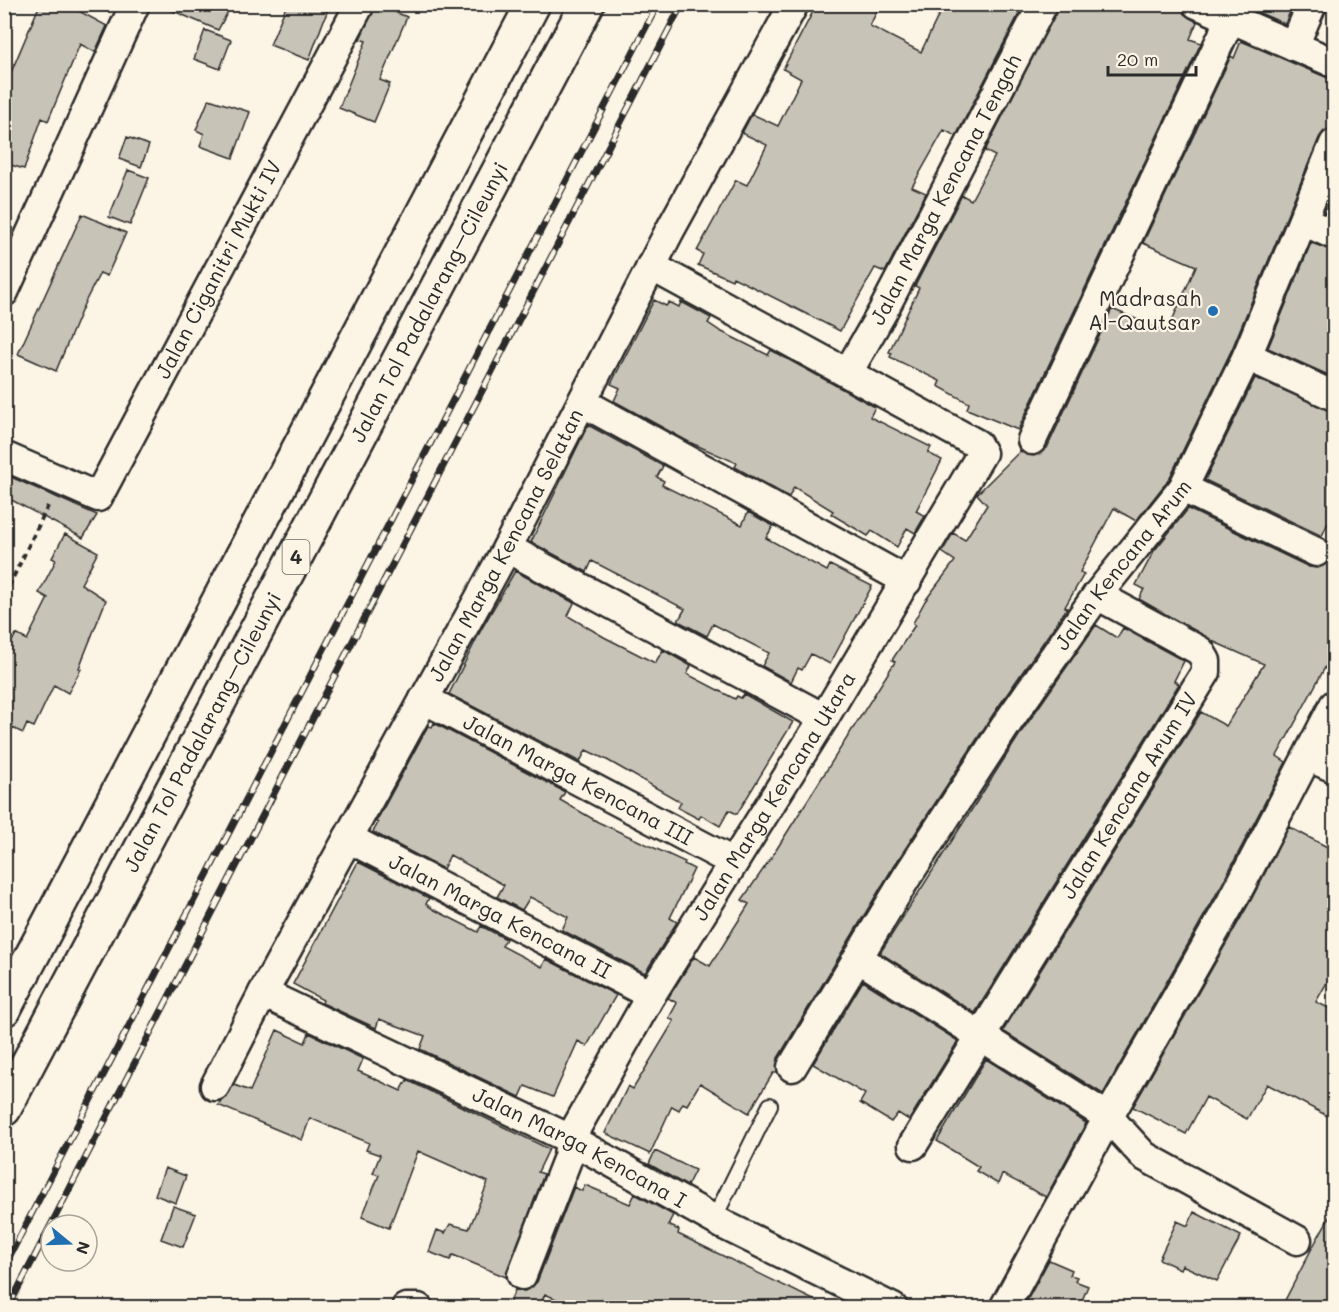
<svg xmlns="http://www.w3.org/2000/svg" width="1339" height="1312" font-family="Mali,sans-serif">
<rect width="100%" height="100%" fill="#fcf5e5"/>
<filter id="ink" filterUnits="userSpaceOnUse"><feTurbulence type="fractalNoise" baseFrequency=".0167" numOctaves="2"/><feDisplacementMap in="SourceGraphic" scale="12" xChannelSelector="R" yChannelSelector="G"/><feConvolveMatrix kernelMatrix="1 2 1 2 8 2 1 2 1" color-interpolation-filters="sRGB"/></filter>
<g filter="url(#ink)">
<path fill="#c8c3b7" stroke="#2b2b2b" stroke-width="1.5" d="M 40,4 L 66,4 L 107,26 L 95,52 L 80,44 L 48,121 L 42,118 L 24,169 L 4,163 L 4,89 Z
M 157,4 L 232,4 L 218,30 Z
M 287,4 L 330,4 L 309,60 L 270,45 Z
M 376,4 L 407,17 L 380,80 L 390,84 L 374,122 L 339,108 L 366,41 L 360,39 Z
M 817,4 L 880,4 L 870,26 L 921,52 L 944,4 L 1024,4 L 956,136 L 944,130 L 912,187 L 926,193 L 885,272 L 875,268 L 840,331 L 733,277 L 732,280 L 698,265 L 703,254 L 697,251 L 736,180 L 747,185 L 767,145 L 742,133 L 752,114 L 778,126 L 801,79 L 783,69 Z
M 1059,4 L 1181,4 L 1184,14 L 1197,22 L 1190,39 L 1201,43 L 1018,430 L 967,409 L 969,403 L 938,386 L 940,381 L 890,357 L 892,353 L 889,352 L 919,288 L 915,286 L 962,195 L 971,200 L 995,156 L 985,151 Z
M 1255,4 L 1293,4 L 1285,24 L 1253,10 Z
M 205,30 L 231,40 L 220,69 L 194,59 Z
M 1241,41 L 1335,81 L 1335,128 L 1324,131 L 1319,138 L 1232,349 L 1169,479 L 1136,521 L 1114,508 L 1080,572 L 1084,574 L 1065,607 L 1067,608 L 994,713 L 892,869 L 778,1058 L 777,1073 L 773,1073 L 749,1113 L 700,1083 L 687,1105 L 683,1103 L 679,1110 L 672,1106 L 650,1154 L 605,1133 L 628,1086 L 633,1089 L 674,1021 L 669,1018 L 677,1003 L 668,998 L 694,957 L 710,966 L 749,904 L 742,900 L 771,858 L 895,662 L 892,660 L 915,625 L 913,623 L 925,601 L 955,561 L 942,552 L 953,533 L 965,540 L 987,505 L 977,494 L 1020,451 L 1034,456 L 1047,448 L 1112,309 L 1167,332 L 1196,266 L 1143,243 L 1231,56 L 1234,58 Z
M 209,99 L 250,112 L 233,158 L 200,146 L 204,134 L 196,130 Z
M 127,137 L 149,145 L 141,167 L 119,159 Z
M 128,170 L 149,178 L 130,225 L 109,217 Z
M 1335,186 L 1335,217 L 1324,212 Z
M 82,214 L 126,233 L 107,276 L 100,273 L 84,304 L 56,371 L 18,354 Z
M 1311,243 L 1335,251 L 1335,378 L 1268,348 Z
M 654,300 L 666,306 L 669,302 L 679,307 L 681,302 L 687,305 L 711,318 L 708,323 L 720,331 L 768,355 L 771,350 L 875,407 L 870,417 L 931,447 L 928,453 L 942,460 L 916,511 L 925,516 L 915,533 L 907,528 L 897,547 L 872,531 L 868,536 L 831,514 L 833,511 L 794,487 L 789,497 L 735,467 L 737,463 L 689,442 L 614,401 L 620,388 L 611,384 Z
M 1255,378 L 1335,412 L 1335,507 L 1322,536 L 1205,480 Z
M 588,425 L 663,466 L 657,477 L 664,481 L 662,485 L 742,525 L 748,512 L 773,526 L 766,538 L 827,571 L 830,565 L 872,586 L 830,664 L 811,654 L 802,670 L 798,668 L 791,682 L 762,666 L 769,653 L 713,624 L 707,636 L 678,621 L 685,609 L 592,561 L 587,572 L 531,542 Z
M 4,474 L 97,515 L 83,538 L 4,496 Z
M 1188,509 L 1309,567 L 1318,568 L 1330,560 L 1335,563 L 1335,649 L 1277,756 L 1286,762 L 1222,884 L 1103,1094 L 1003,1031 L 1201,712 L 1226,726 L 1264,664 L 1212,641 L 1139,599 L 1144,589 L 1136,585 L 1154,551 Z
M 65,534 L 98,552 L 81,584 L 106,600 L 79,668 L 81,669 L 68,693 L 54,685 L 34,727 L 27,724 L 23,733 L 4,724 L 4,656 L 16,634 L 27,640 L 48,598 L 39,593 L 56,560 L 52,558 Z
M 515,571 L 574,603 L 568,616 L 604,637 L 655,663 L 663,650 L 691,666 L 687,674 L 735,699 L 737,696 L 741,698 L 744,694 L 793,722 L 737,814 L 729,810 L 720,826 L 701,815 L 699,819 L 678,808 L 681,802 L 607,760 L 586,750 L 580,762 L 449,694 L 482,628 Z
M 1096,625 L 1117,638 L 1123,628 L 1184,661 L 1174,681 L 1179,684 L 975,1013 L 880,953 L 1022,731 Z
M 434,723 L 565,792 L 560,800 L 598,822 L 685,862 L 684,864 L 694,869 L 670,918 L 677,922 L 645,973 L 562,930 L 568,917 L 530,897 L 522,910 L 497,897 L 504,885 L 450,855 L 443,869 L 373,832 L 378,823 L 376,822 L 428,726 L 432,727 Z
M 1289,827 L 1335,851 L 1335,968 L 1316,1002 L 1335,1011 L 1335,1120 L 1267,1084 L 1247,1119 L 1206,1097 L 1186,1134 L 1133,1107 L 1251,900 Z
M 358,862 L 429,898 L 426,904 L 433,909 L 478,932 L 481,926 L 506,939 L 502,946 L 542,967 L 546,959 L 616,995 L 587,1046 L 578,1041 L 553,1097 L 525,1086 L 520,1097 L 420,1049 L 425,1036 L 379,1019 L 376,1028 L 322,1003 L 323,1000 L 293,984 Z
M 863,981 L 958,1041 L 909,1120 L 898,1113 L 891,1122 L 860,1103 L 865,1094 L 813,1064 Z
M 277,1030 L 305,1043 L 309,1033 L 363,1059 L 358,1071 L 401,1091 L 407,1080 L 549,1149 L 538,1172 L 544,1174 L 506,1277 L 453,1255 L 450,1260 L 429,1252 L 437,1230 L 445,1233 L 450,1224 L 469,1229 L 488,1182 L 418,1151 L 389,1228 L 362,1217 L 379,1175 L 373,1173 L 380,1155 L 366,1150 L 369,1143 L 310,1118 L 302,1140 L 218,1105 L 234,1085 L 250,1091 Z
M 986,1059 L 1086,1123 L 1046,1197 L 1002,1174 L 998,1184 L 976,1171 L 979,1167 L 937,1141 Z
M 655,1151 L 695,1170 L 687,1186 L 649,1164 Z
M 165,1168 L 186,1176 L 176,1203 L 155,1195 Z
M 585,1185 L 630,1204 L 635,1194 L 673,1215 L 668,1225 L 679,1230 L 678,1234 L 830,1308 L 576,1308 L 545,1294 L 539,1308 L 507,1308 L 515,1290 L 525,1291 L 537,1282 L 574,1187 L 582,1191 Z
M 173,1206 L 196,1214 L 183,1247 L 161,1239 Z
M 1335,1207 L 1335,1308 L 1281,1308 L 1311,1250 Z
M 1194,1212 L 1241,1236 L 1217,1281 L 1182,1265 L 1180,1269 L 1159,1259 L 1177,1221 L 1188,1226 Z
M 1049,1260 L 1072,1270 L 1070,1275 L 1077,1277 L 1075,1281 L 1088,1286 L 1079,1308 L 1023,1308 Z"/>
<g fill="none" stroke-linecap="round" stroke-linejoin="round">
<defs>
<path id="lane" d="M 714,1219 L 770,1105"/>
<g id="street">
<path d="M 1197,4 L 1334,63"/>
<path d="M 1294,46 L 1312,4"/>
<path d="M 1303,221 L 1334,235"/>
<path d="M 4,292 L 135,4"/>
<path d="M 1247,356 L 1334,396"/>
<path id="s1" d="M 848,372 L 883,311 L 1043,4"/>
<path d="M 582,402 L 907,581"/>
<path d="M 1032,440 L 1230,20"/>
<path id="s2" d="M 4,456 L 98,497 L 360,4"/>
<path d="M 1183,488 L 1316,552"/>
<path d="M 507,548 L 824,718"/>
<path id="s3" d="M 424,699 L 733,862"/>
<path d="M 1309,757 L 1334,768"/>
<path id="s4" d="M 348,838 L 651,995"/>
<path d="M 858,958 L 1108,1117 L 1144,1156 L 1297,1240"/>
<path id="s5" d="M 263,993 L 570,1139 L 724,1225 L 893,1308"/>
<path id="s6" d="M 792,1067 L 906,878 L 1008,722 L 1097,595 L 1183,488 L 1247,356 L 1334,144"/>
<path id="s7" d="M 215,1086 L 263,993 L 507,548 L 669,232 L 794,4"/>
<path id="s8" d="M 913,1145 L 1206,672 L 1206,661 L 1200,651 L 1097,595"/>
<path id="s9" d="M 522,1275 L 568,1157 L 570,1139 L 651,995 L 824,718 L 982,453 L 977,444 L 651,266"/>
<path d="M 406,1308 L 418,1308"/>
<path d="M 1004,1308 L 1100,1132 L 1237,892 L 1334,705"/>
</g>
<g id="highway">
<path d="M 4,1009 L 533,4"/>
<path id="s10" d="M 4,1109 L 587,4"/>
</g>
</defs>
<use href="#lane" stroke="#2b2b2b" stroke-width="18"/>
<use href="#street" stroke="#2b2b2b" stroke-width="33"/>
<use href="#highway" stroke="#2b2b2b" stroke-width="38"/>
<path stroke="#2b2b2b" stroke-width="4" stroke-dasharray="6 4.5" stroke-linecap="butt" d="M 4,596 L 48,506"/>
<use href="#lane" stroke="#fcf5e5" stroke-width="14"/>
<use href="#street" stroke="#fcf5e5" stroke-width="28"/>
<use href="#highway" stroke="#fcf5e5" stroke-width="33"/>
<defs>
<path id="rail" d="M 4,1267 L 658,4
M 8,1308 L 682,4"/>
</defs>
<use href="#rail" stroke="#2b2b2b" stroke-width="7"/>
<use href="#rail" stroke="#fcf5e5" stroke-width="4.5" stroke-dasharray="14" stroke-linecap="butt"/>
</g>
</g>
<circle fill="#1f6fb2" stroke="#fcf5e5" stroke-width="2" cx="1213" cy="311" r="6"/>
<g text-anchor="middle" stroke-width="4.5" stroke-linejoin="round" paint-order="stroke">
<rect fill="#fcf5e5" stroke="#6a6863" stroke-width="1.5" x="282.5" y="540" width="27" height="34" rx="4.5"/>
<g font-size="20" font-weight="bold" fill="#2b2b2b">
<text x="296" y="564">4</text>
</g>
<g font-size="21" fill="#2b2b2b" stroke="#fcf5e5">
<text dy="7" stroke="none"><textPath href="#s1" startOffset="207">Jalan Marga Kencana Tengah</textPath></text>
<text dy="7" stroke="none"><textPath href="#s2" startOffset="360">Jalan Ciganitri Mukti IV</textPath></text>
<text dy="7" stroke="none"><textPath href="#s10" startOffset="912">Jalan Tol Padalarang–Cileunyi</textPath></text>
<text dy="7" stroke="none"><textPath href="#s7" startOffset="614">Jalan Marga Kencana Selatan</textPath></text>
<text dy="7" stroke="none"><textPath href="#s6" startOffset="602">Jalan Kencana Arum</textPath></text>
<text dy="7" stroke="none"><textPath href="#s10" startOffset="426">Jalan Tol Padalarang–Cileunyi</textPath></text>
<text dy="7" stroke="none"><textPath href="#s3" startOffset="174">Jalan Marga Kencana III</textPath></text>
<text dy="7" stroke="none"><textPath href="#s9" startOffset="544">Jalan Marga Kencana Utara</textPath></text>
<text dy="7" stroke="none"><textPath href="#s8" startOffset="411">Jalan Kencana Arum IV</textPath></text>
<text dy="7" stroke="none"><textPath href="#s4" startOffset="171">Jalan Marga Kencana II</textPath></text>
<text dy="7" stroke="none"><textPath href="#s5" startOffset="352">Jalan Marga Kencana I</textPath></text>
</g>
<g font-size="21" fill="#2b2b2b" stroke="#fcf5e5" text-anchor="end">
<text x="1201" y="306">Madrasah<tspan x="1201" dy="24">Al-Qautsar</tspan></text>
</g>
</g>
<rect width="1339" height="1312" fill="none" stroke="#fcf5e5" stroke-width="24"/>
<rect x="12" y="12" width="1315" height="1288" fill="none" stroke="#2b2b2b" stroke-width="2" filter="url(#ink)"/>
<g transform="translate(69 1243) rotate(109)"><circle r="28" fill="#fcf5e5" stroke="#a8a49b" stroke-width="1.5"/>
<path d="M0-4.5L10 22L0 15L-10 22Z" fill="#1f6fb2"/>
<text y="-9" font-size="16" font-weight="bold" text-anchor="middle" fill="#2b2b2b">N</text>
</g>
<path d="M1108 66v9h88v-9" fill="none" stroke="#2b2b2b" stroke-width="3"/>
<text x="1117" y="66" font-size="18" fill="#2b2b2b" stroke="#fcf5e5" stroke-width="4.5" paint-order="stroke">20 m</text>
</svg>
